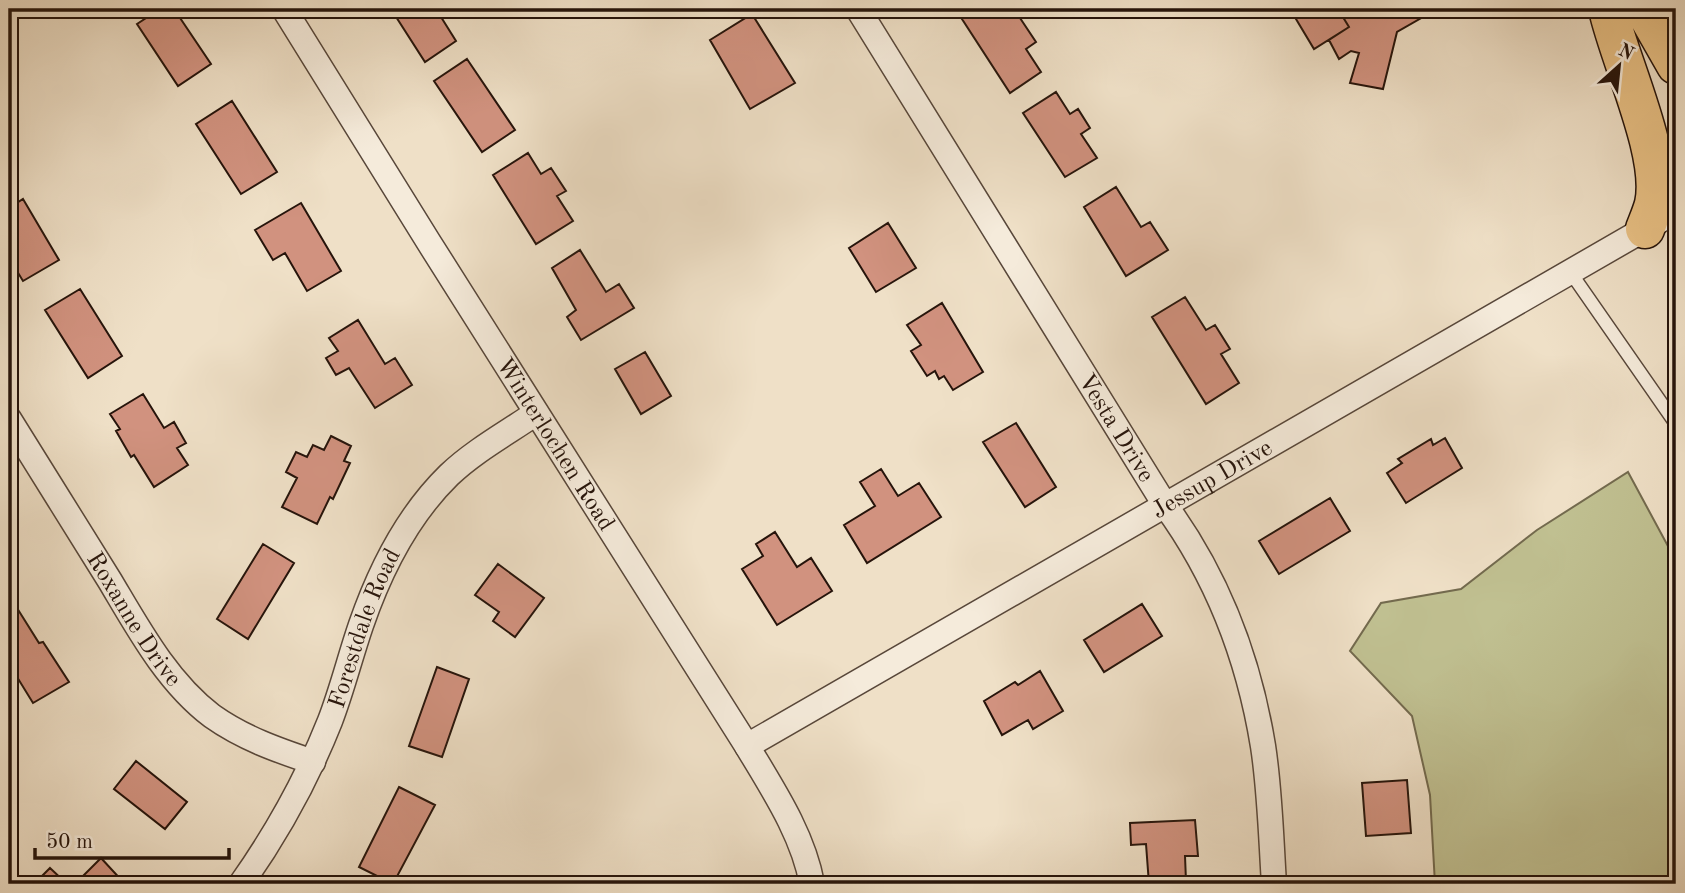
<svg xmlns="http://www.w3.org/2000/svg" width="1685" height="893" font-family="'Old Standard TT',serif">
<rect width="100%" height="100%" fill="#efe0c7"/>
<filter id="stains"><feTurbulence type="fractalNoise" baseFrequency=".00286" numOctaves="4"/><feColorMatrix values="0 0 0 0 .2 0 0 0 0 .09 0 0 0 0 .02 0 0 0 .5 -.17"/></filter>
<radialGradient id="worn" r=".72"><stop offset=".6" stop-color="#630" stop-opacity="0"/><stop offset="1" stop-color="#630" stop-opacity=".3"/></radialGradient>
<path fill="#c0c091" stroke="#736a4e" stroke-width="2" d="M 1628,472 L 1676,561 L 1676,884 L 1435,884 L 1430,795 L 1412,716 L 1350,651 L 1381,603 L 1461,589 L 1537,530 Z"/>
<path fill="#d1927f" stroke="#26140b" stroke-width="2" d="M 160,9 L 174,9 L 211,64 L 178,86 L 137,24 Z
M 391,9 L 436,9 L 456,41 L 425,62 Z
M 978,9 L 1014,9 L 1036,42 L 1026,49 L 1041,72 L 1010,93 L 962,19 Z
M 1290,9 L 1338,9 L 1349,27 L 1314,49 Z
M 1338,9 L 1437,9 L 1397,32 L 1383,89 L 1350,83 L 1359,53 L 1351,51 L 1339,59 L 1329,40 L 1349,27 Z
M 752,14 L 795,83 L 750,109 L 710,40 Z
M 467,59 L 515,130 L 482,152 L 434,81 Z
M 1056,92 L 1070,114 L 1078,109 L 1090,128 L 1081,134 L 1097,158 L 1065,177 L 1023,113 Z
M 232,101 L 277,172 L 241,194 L 196,124 Z
M 528,153 L 541,174 L 551,168 L 566,191 L 557,196 L 573,221 L 536,244 L 493,175 Z
M 1116,187 L 1141,227 L 1150,222 L 1168,250 L 1126,276 L 1084,207 Z
M 23,199 L 59,260 L 23,281 L 9,258 L 9,208 Z
M 301,203 L 341,271 L 307,291 L 285,253 L 273,260 L 255,230 Z
M 888,223 L 916,268 L 876,292 L 849,248 Z
M 580,250 L 606,292 L 619,284 L 634,308 L 581,340 L 567,317 L 576,310 L 552,268 Z
M 80,289 L 122,356 L 88,378 L 45,310 Z
M 1185,297 L 1206,330 L 1215,325 L 1230,349 L 1221,354 L 1239,383 L 1206,404 L 1152,317 Z
M 942,303 L 983,372 L 953,390 L 944,376 L 939,379 L 935,371 L 927,376 L 911,351 L 921,345 L 907,325 Z
M 358,320 L 385,364 L 395,358 L 412,385 L 375,408 L 349,368 L 336,375 L 326,358 L 338,351 L 329,338 Z
M 645,352 L 671,396 L 641,414 L 615,369 Z
M 143,394 L 164,428 L 174,422 L 186,443 L 177,448 L 188,465 L 154,487 L 134,455 L 131,457 L 116,431 L 120,429 L 110,414 Z
M 1016,423 L 1056,487 L 1025,507 L 983,442 Z
M 331,436 L 351,446 L 344,461 L 350,463 L 333,499 L 330,497 L 317,524 L 282,507 L 297,478 L 286,472 L 296,452 L 307,457 L 313,445 L 324,450 Z
M 1445,438 L 1462,468 L 1406,503 L 1387,473 L 1402,463 L 1398,459 L 1431,439 L 1433,445 Z
M 881,469 L 898,496 L 919,483 L 941,517 L 867,563 L 844,525 L 875,506 L 860,482 Z
M 1330,498 L 1350,531 L 1279,574 L 1259,541 Z
M 775,532 L 797,567 L 811,558 L 832,591 L 777,625 L 742,569 L 763,556 L 756,544 Z
M 263,544 L 294,563 L 248,639 L 217,619 Z
M 498,564 L 544,598 L 515,637 L 493,621 L 499,612 L 475,595 Z
M 1142,604 L 1162,636 L 1104,672 L 1084,640 Z
M 17,608 L 39,643 L 43,642 L 69,682 L 33,703 L 9,664 L 9,612 Z
M 437,667 L 469,679 L 442,757 L 409,746 Z
M 1040,671 L 1063,711 L 1033,729 L 1028,720 L 1002,735 L 984,701 L 1015,682 L 1018,685 Z
M 136,761 L 187,802 L 165,829 L 114,789 Z
M 1407,780 L 1411,833 L 1366,836 L 1362,783 Z
M 399,787 L 435,805 L 393,884 L 359,867 Z
M 1195,820 L 1198,856 L 1185,856 L 1186,881 L 1149,884 L 1146,844 L 1131,845 L 1130,823 Z
M 101,858 L 125,884 L 75,884 Z
M 50,868 L 67,884 L 34,884 Z"/>
<g fill="none" stroke-linecap="round" stroke-linejoin="round">
<defs>
<path id="lane" d="M 1571,273 L 1676,424"/>
<g id="street">
<path id="s1" d="M 284,9 L 428,241 L 747,746 C 772,788 803,834 812,884"/>
<path id="s2" d="M 858,9 L 1165,505 C 1217,576 1249,660 1263,746 C 1270,791 1271,838 1274,884"/>
<path id="s3" d="M 9,419 C 43,473 76,527 110,581 C 138,628 167,682 212,716 C 243,738 277,750 313,762"/>
<path id="s4" d="M 747,746 L 1676,211"/>
<path id="s5" d="M 241,884 C 277,833 307,779 330,721 C 342,690 350,657 361,625 C 380,570 407,516 449,475 C 474,451 507,433 536,413"/>
</g>
<path id="primary" d="M 1608,9 C 1619,60 1665,154 1654,204 C 1652,212 1648,221 1645,229
M 1644,9 L 1676,65"/>
</defs>
<use href="#lane" stroke="#58473a" stroke-width="15"/>
<use href="#street" stroke="#58473a" stroke-width="27"/>
<use href="#primary" stroke="#26140b" stroke-width="41"/>
<use href="#lane" stroke="#f5ebdb" stroke-width="12"/>
<use href="#street" stroke="#f5ebdb" stroke-width="24"/>
<use href="#primary" stroke="#e8c084" stroke-width="38"/>
</g>
<g text-anchor="middle" stroke-width="7" stroke-linejoin="round" paint-order="stroke">
<g font-size="24" fill="#26140b" stroke="#f5ebdb">
<text dy="8" stroke="none"><textPath href="#s2" startOffset="492">Vesta Drive</textPath></text>
<text dy="8" stroke="none"><textPath href="#s1" startOffset="513">Winterlochen Road</textPath></text>
<text dy="8" stroke="none"><textPath href="#s4" startOffset="536">Jessup Drive</textPath></text>
<text dy="8" stroke="none"><textPath href="#s3" startOffset="236">Roxanne Drive</textPath></text>
<text dy="8" stroke="none"><textPath href="#s5" startOffset="285">Forestdale Road</textPath></text>
</g>
</g>
<rect width="1685" height="893" fill="none" stroke="#efe0c7" stroke-width="35"/>
<rect x="10" y="10" width="1664" height="872" fill="none" stroke="#26140b" stroke-width="3.5"/>
<rect x="18" y="18" width="1650" height="858" fill="none" stroke="#26140b" stroke-width="2"/>
<g transform="translate(1619 66) rotate(27)" stroke="#f5ebdb" stroke-width="5" paint-order="stroke">
<path d="M0-5L12 26L0 18L-12 26Z" fill="#26140b"/>
<text y="-10" font-size="19" font-weight="bold" text-anchor="middle" fill="#26140b">N</text>
</g>
<path d="M35 848v10h194v-10" fill="none" stroke="#26140b" stroke-width="3.5"/>
<text x="46" y="848" font-size="21" fill="#26140b" stroke="#f5ebdb" stroke-width="5" paint-order="stroke">50 m</text>
<rect width="100%" height="100%" filter="url(#stains)"/>
<rect width="100%" height="100%" fill="url(#worn)"/>
</svg>
